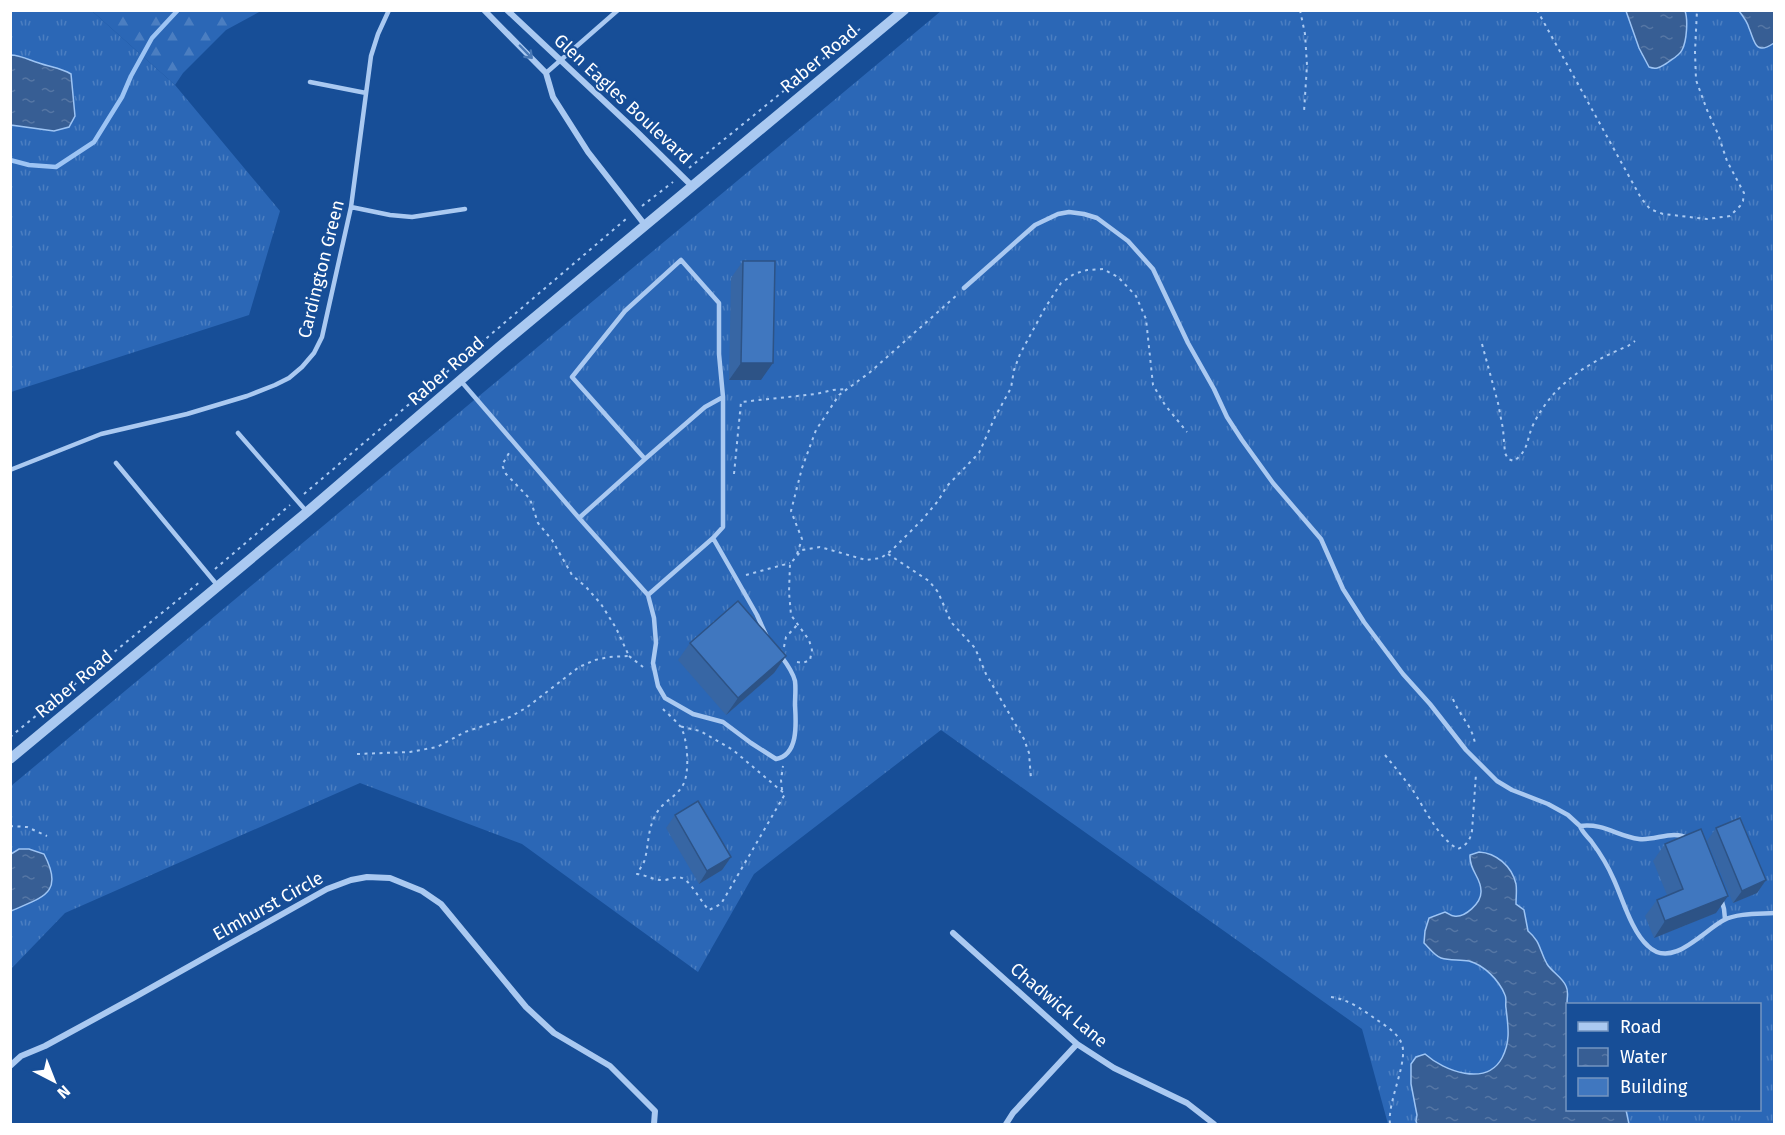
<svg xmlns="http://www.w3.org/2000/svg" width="1785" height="1135" font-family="'Fira Sans',sans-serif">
<defs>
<pattern id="grass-tufts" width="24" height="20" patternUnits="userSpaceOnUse" patternTransform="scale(1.5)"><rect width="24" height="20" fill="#2b67b6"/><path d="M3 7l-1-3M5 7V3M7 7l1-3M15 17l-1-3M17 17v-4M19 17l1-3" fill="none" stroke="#4b7ec1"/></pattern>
<pattern id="forest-firs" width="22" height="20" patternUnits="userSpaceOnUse" patternTransform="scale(1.5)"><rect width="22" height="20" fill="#2b67b6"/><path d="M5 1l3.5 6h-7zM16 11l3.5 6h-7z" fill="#4b7ec1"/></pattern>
<pattern id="water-ripples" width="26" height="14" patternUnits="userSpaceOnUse" patternTransform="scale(1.5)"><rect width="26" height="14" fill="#375e94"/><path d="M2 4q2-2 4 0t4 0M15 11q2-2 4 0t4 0" fill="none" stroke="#5576a4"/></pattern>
</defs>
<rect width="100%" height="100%" fill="#174e97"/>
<path fill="url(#grass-tufts)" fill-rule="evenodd" d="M 10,11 L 92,11 L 175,85 L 280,211 L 249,315 L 11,392 Z
M 941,11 L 1774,11 L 1774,1124 L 1388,1124 L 1362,1029 L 941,730 L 754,874 L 698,972 L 522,844 L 360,783 L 65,913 L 11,969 L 11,786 ZM 1568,1004 L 1760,1004 L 1760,1110 L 1568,1110 Z"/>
<path fill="url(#forest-firs)" d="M 92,11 L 261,11 L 226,30 L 183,73 L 175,85 Z"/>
<path fill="url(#water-ripples)" stroke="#9dc4f4" stroke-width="1.5" d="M 1626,11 L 1685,11 C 1688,19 1687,41 1682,50 C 1679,56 1672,59 1667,63 C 1660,67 1657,70 1649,67 L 1639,48 Z
M 1739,11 L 1774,11 L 1774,43 C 1755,56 1755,42 1749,28 C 1747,21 1743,16 1739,11 Z
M 11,55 C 20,55 29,60 39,63 C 50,67 61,68 71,74 L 75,116 L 69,127 L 54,131 L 11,125 Z
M 19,849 L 29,849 L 44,854 C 65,894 42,897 11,911 L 11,854 Z
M 1479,852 C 1496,853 1512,866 1516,884 C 1517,890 1516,897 1516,904 L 1524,910 L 1528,931 C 1541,942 1539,950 1547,964 C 1552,972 1562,977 1566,986 C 1570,994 1565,1001 1568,1009 L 1568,1110 L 1626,1110 L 1629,1124 L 1417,1124 L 1416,1121 L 1417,1115 L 1411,1084 L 1411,1064 L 1416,1057 L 1425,1054 C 1444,1071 1486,1087 1502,1058 C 1511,1041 1508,1026 1506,1008 C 1505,1004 1507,999 1505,995 C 1499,980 1484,965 1469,961 C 1460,959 1450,961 1441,958 C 1435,956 1429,948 1424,943 L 1425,931 L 1429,918 L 1445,912 C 1448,913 1451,916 1454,916 C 1465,918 1481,903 1481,892 C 1482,878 1469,871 1470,855 Z"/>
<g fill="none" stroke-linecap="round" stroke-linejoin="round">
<path stroke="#9dc4f4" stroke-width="4.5" d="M 10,160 L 29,165 L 56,167 L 94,142 L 122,97 L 131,76 L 152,38 L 178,10"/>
<path stroke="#aac9f1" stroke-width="2" stroke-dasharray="3 4.5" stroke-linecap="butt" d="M 1300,10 L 1305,34 L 1307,65 L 1304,112
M 1537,10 L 1641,198 L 1650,209 L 1663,214 L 1707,219 L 1730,216 L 1740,206 L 1743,201 L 1744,193 L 1727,161 L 1718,134 L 1707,110 L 1696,80 L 1695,52 L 1697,10
M 689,168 L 861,28
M 642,206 L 673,182
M 1482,344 L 1498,403 L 1503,429 L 1505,453 L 1508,459 L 1514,461 C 1529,450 1526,441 1533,425 C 1553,384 1587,363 1628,346 L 1635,341
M 734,474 L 741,402 L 816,394 L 833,390 L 847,389
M 304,494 L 626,219
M 797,554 L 802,539 L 791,511 L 802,468 L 816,430 L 839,395 L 869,373 L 957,295
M 888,554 L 929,581 L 938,592 L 951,622 L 975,648 L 986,674 L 1024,739 L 1029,753 L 1031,779
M 215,569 L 290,505
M 746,575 L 790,563
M 784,647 L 786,637 L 798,624
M 629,656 L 643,667
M 797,662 L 803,663 L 810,660 L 812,650 L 809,640 L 791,615 L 789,592 L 790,564 L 802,550 L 820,547 L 866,560 L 881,558 L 892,550 L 922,520 L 938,501 L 947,486 L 979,453 L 995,417 L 1011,388 L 1014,370 L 1020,354 L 1045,308 L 1061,283 L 1074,274 L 1087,270 L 1103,269 L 1118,277 L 1136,296 L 1146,319 L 1153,385 L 1165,405 L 1187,432
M 1453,699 C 1459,715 1473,727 1475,744
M 663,709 C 668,714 675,720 680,726 C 688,737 690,773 683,785 C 675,799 662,801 655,816 C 647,831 649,847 644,862 C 642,866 639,870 637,874 C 647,875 654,881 665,880 C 672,879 678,875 684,879 C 693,885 701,902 709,910 L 721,904 L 785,794 L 733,750 L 700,731 L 679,726
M 10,737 L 201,581
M 357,754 L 410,752 L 437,747 L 465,732 L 510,717 L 526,708 L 579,667 L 595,660 L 609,657 L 629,656 L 616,628 L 601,604 L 586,587 L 572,575 L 552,540 L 538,523 L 530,499 L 506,474 L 502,465 L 509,453
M 1385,755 C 1394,766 1403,777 1412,789 C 1424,807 1438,838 1458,849 C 1467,845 1470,840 1472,831 L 1476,774
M 782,790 L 781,780 L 783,766
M 10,826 L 27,827 L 47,836
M 1331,997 C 1348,999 1363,1010 1377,1020 C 1386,1026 1396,1032 1401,1042 C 1410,1059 1387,1101 1390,1124"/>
<path stroke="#aac9f1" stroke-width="4.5" d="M 546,73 L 618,10
M 310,82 L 366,93
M 351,207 L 390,215 L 412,217 L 465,209
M 964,288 L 1035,225 L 1058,214 L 1069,212 L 1084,214 L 1097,218 L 1128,241 L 1153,269 L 1188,343 L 1214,389 L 1227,417 L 1242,440 L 1273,483 L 1321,539 L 1343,589 L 1364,622 L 1403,674 L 1430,704 L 1466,750 L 1497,781 L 1512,790 L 1548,804 L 1568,815 L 1580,826
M 460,380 L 579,518 L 648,595 L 713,538 L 723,527 L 723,397 L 719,354 L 719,303 L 681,260 L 625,311 L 572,377 L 645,459 L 579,518
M 238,433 L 307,512
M 645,459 L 705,407 L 723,397
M 116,463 L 218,586
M 10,470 L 101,434 L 187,414 L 247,396 L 275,385 L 289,378 L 302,367 L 314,353 L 322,337 L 351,207 L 371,56 L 378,34 L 389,10
M 713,538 L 757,615 L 766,635
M 648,595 L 654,618 L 656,643 L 653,663 L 658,686 L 665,698 L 693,714 L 723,722 L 751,743 L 776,759 C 799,755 796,722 795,705 C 795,697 796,689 795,681 C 793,672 787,664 781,656
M 1689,839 C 1673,829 1656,841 1639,839 C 1617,836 1604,823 1580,826 C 1582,832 1587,836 1591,841 C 1600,853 1608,866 1614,880 C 1623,900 1632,932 1648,946 C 1672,970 1704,930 1724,920 C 1737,913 1760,914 1774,913
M 1721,898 L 1724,909 L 1725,919"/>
<path stroke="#aac9f1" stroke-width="6" d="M 484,10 L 546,73 L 553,97 L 588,152 L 645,225
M 507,10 L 637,132 L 692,186
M 953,933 L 1077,1044 L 1114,1068 L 1187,1103 L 1214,1124
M 10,1066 L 21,1056 L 45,1046 L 133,998 L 327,889 L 351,880 L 367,877 L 390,878 L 422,891 L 441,904 L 526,1007 L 554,1033 L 610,1066 L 655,1111 L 654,1124
M 1006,1124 L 1013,1113 L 1077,1044"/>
<path stroke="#aac9f1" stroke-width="10" d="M 10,759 L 307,512 L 499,347 L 904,10"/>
</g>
<path fill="#3766a4" d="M 743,261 L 761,380 L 729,380 L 731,278 Z
M 690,643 L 786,656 L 774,673 L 726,715 L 678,660 Z
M 675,815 L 731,857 L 722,870 L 699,884 L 666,828 Z
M 1716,828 L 1766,880 L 1757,893 L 1733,903 L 1707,841 Z
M 1665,844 L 1716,913 L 1654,938 L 1645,916 L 1657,900 L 1667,895 L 1653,861 Z"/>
<path fill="#2d5386" d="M 741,363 L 773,363 L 761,380 L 729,380 Z
M 786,656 L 774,673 L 726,715 L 738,698 Z
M 731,857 L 722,870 L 699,884 L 707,871 Z
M 1766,880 L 1757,893 L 1733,903 L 1742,891 Z
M 1728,896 L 1716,913 L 1654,938 L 1665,921 Z"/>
<path fill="#4077bf" stroke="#2d5386" stroke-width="1.5" d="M 743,261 L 775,261 L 773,363 L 741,363 Z
M 738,601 L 786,656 L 738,698 L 690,643 Z
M 698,801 L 731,857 L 707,871 L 675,815 Z
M 1740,818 L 1766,880 L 1742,891 L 1716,828 Z
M 1701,829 L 1728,896 L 1665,921 L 1657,900 L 1683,889 L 1665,844 Z"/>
<defs><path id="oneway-shaft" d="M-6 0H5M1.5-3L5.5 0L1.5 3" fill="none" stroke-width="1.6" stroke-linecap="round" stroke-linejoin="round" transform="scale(1.5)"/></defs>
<use stroke="#4a79b6" href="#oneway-shaft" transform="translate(526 52) rotate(46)"/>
<g text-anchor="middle" stroke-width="4.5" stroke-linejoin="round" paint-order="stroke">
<g font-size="18" fill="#fff" stroke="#174e97">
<text transform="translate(819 59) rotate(-40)" y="6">Raber Road</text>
<text transform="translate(623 99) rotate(43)" y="6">Glen Eagles Boulevard</text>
<text transform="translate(321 269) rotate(-76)" y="6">Cardington Green</text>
<text transform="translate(446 371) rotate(-41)" y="6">Raber Road</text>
<text transform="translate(74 684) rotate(-40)" y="6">Raber Road</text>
<text transform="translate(268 906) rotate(-29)" y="6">Elmhurst Circle</text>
<text transform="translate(1059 1005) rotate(40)" y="6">Chadwick Lane</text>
</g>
</g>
<rect width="1785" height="1135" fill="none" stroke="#ffffff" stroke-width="24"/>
<rect x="1566" y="1003" width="195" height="108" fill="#174e97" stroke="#7495c1" stroke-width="1.5"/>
<rect x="1578" y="1022" width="30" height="9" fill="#aac9f1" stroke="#7495c1" stroke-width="1.5"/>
<text x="1620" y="1033" font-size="18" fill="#ffffff">Road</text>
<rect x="1578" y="1048" width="30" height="18" fill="url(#water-ripples)" stroke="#7495c1" stroke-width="1.5"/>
<text x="1620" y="1063" font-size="18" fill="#ffffff">Water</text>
<rect x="1578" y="1078" width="30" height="18" fill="#4077bf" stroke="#7495c1" stroke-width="1.5"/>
<text x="1620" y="1093" font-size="18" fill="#ffffff">Building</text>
<g transform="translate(54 1081) rotate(138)" stroke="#174e97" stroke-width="4.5" paint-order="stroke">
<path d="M0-4.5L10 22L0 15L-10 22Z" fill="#ffffff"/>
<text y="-9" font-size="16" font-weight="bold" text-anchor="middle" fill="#ffffff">N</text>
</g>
</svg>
